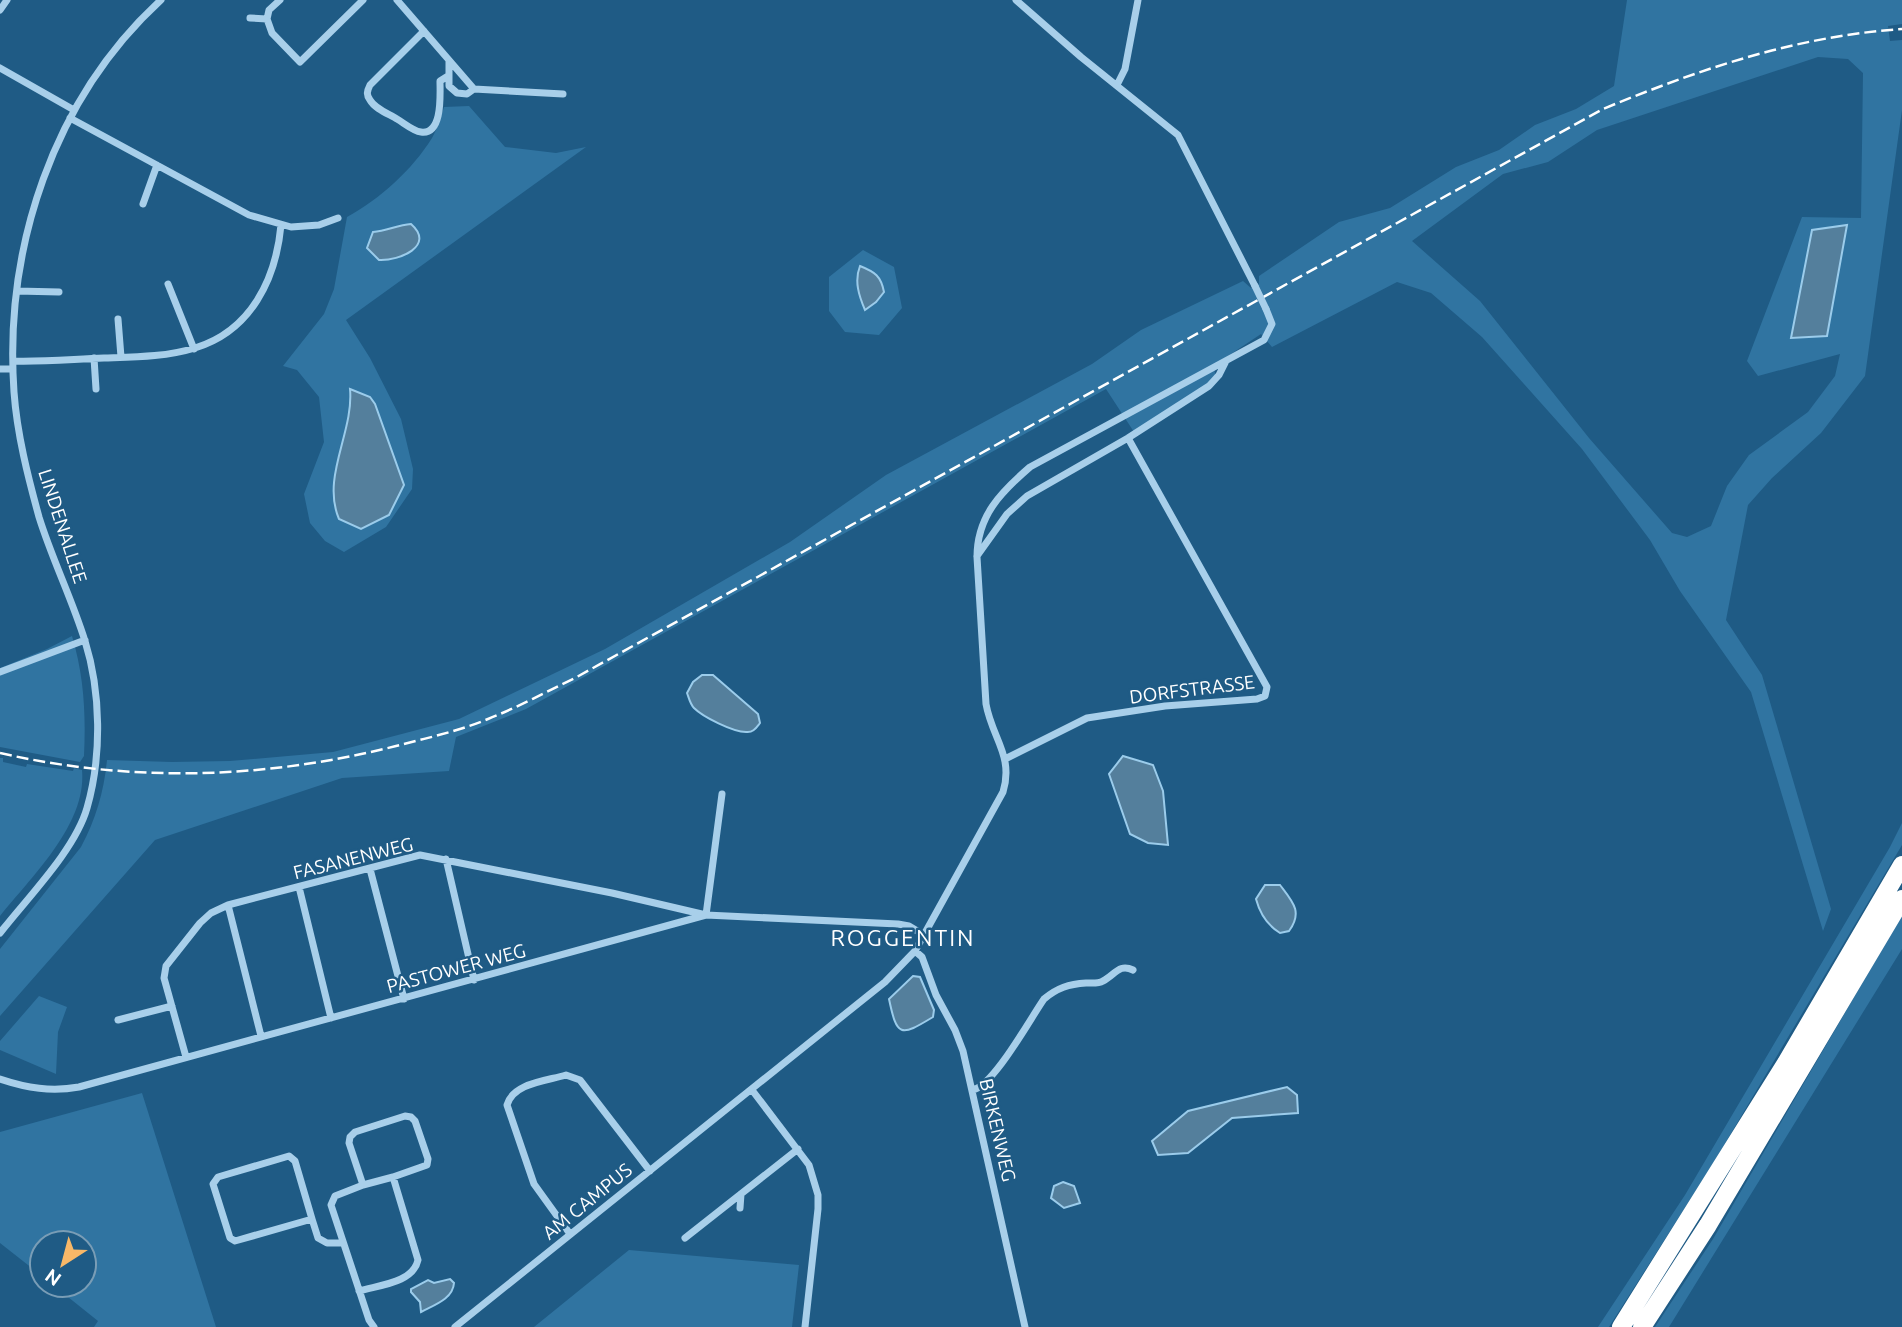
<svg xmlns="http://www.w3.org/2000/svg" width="1902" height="1327" font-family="Ubuntu,sans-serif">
<rect width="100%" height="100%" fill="#1f5b85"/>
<path fill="#3074a1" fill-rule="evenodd" d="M 1627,0 L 1902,0 L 1902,24 L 1888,26 L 1890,41 L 1902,40 L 1902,110 L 1865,376 L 1821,433 L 1772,478 L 1748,505 L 1726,620 L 1762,675 L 1831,909 L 1823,931 L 1751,692 L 1680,591 L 1650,540 L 1582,449 L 1482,337 L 1431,293 L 1397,282 L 1272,347 L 1261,334 L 1213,366 L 1216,376 L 1209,384 L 1134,432 L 1106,389 L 526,709 L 456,737 L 449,771 L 342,778 L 155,840 L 0,1016 L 0,949 L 81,847 C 96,819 104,791 107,760 L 172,762 L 230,761 L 333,752 L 459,719 L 605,649 L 790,542 L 886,475 L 1092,364 L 1141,330 L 1243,281 L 1251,288 L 1259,284 L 1259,276 L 1339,222 L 1390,208 L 1456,167 L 1499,150 L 1535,125 L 1576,109 L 1614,86 ZM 1818,57 L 1848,59 L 1863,73 L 1861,218 L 1802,217 L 1747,361 L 1758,376 L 1840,354 L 1835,376 L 1808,412 L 1749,455 L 1727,486 L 1711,526 L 1687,537 L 1672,533 L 1589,438 L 1480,301 L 1412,241 L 1503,174 L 1548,162 L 1597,130 Z
M 469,106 L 505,147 L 556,153 L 586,147 L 346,320 L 370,358 L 401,419 L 413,469 L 412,489 L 386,527 L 344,552 L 325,541 L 310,523 L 304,494 L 324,442 L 319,397 L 297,370 L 283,366 L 324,314 L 334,289 L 347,217 C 380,199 412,170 432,138 C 437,129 441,117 444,107 Z
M 863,250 L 894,267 L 902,308 L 879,335 L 845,332 L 829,311 L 829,277 Z
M 72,636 C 84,676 86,714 84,756 L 80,762 L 0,747 L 0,668 L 47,649 Z
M 0,758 L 3,758 L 3,762 L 26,767 L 27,764 L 73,771 L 74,768 L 82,770 C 87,824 32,876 0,916 Z
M 1902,823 L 1902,845 L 1714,1162 L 1609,1327 L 1598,1327 L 1685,1195 L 1890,847 Z
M 1902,915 L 1902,949 L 1669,1327 L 1655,1327 L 1713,1239 Z
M 39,996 L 67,1007 L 58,1032 L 56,1074 L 0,1050 L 0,1041 Z
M 142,1093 L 216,1327 L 94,1327 L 98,1321 L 53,1285 L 84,1285 L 84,1243 L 42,1243 L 42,1276 L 0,1243 L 0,1132 Z
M 629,1250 L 799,1265 L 792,1327 L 534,1327 Z"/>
<path fill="#547f9c" stroke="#9bcceb" stroke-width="2" d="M 411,224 C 436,246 399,261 379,260 L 367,248 L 373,232 C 387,231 397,225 411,224 Z
M 1847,225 L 1827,336 L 1791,338 L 1812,230 Z
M 860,266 C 875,272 881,276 884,292 L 876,302 L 865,310 C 859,296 854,281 860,266 Z
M 350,389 L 370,397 L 375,404 L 404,485 L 389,515 L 361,529 L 339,519 C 321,477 354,432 350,389 Z
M 702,675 L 713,675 L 758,714 L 760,723 C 756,728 753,733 746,732 C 733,732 703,717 694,708 C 690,704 689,698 687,693 L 693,682 Z
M 1123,756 L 1153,765 L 1163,791 L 1168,845 L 1148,843 L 1130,834 L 1109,774 Z
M 1265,885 L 1280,885 C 1293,902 1303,912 1289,931 L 1280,933 C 1267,925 1260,914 1256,899 Z
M 913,976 L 920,977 L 934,1010 L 933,1017 C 900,1037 897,1037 889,999 Z
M 1287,1087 L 1297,1095 L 1298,1113 L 1232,1118 L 1188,1153 L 1158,1155 L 1152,1141 L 1188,1111 Z
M 1063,1182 L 1074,1186 L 1080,1203 L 1064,1208 L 1051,1198 L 1054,1186 Z
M 450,1279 L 454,1283 C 453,1299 434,1305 421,1312 L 420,1302 L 411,1292 L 411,1289 L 428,1280 L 434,1283 Z"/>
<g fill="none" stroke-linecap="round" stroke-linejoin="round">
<path stroke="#a8cfea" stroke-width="7" d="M 280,0 L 269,10 L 267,19 L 272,33 L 300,62 L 363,0
M 397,0 L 474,89 L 563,94
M 1016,0 L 1081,57 L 1178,135 L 1255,286
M 0,10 L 7,0
M 250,18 L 267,19
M 424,31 L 370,85 C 367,91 366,95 370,100 C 375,109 389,114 397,119 C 404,123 413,131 421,132 C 443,135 440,94 440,81 L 448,76
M 449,61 L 449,86 L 457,93 L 467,94 L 474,89
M 0,68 L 74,110
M 1117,85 L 1125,69 L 1138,0
M 70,118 L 249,215 L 291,227 L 319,225 L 338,218
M 143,204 L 157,165
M 168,284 L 194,349
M 17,291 L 59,292
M 118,319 L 121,357
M 94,358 L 96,389
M 13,361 C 43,362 74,359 104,358 C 134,357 166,357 195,348 C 251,331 276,279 281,225
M 0,369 L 13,369
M 977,556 L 1007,514 L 1027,496 L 1128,438 L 1209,386 L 1219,375 L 1225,363
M 0,672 L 85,640
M 1005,759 L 1087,718 L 1165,706 L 1257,699 L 1265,696 L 1267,687 L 1128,438
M 446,859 L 474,980
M 370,869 L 404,999
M 299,887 L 331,1018
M 228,905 L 261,1036
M 0,933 C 28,897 75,850 87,808 C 102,756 101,692 85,641 C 72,599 52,559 39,517 C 28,477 17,434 14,392 C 4,248 53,99 161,0
M 915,951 L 922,957 L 936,995 L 955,1030 L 963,1051 L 1025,1327
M 118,1020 L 172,1006
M 186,1057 L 164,978 L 166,966 L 200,923 L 211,913 L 228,905 L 420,855 L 612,893 L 706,915 L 722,794
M 0,1079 C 27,1088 51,1092 79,1087 L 706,915 L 898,924 L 909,926 L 924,935
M 752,1090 L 809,1165 L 818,1195 L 818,1209 L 805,1327
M 973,1090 C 994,1085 1030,1019 1044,999 C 1057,988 1069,984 1086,983 C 1092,983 1098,984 1103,981 C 1115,975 1119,963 1133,970
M 363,1185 L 349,1143 L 350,1137 L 355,1132 L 405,1116 L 411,1117 L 415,1121 L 428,1159 L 427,1165 L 393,1177
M 740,1208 L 741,1194
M 312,1219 L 295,1161 L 289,1156 L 218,1177 L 213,1184 L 230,1238 L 235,1241 L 312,1219 L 318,1238 L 327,1243 L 343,1243
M 570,1234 L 534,1184 L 507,1105 C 513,1083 546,1081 566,1075 L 580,1080 L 650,1171
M 685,1238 L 798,1149
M 359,1291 C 379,1285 413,1283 418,1260 L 393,1177 L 363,1185 L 335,1196 L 331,1205 L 369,1320 L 374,1327
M 455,1327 L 885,982 L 915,951 L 1003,792 C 1014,756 992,738 986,704 L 977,557 C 977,516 1001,492 1030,467 L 1264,340 L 1272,324 L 1266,309"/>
<path stroke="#fff" stroke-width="18" d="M 1621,1327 L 1786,1063 L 1902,865
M 1642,1327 L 1708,1225 L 1902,899"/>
<path stroke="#fff" stroke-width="2.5" stroke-dasharray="12 5" stroke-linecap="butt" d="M 0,753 C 131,783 266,779 396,746 C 427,738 459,731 488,719 C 518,707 546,692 575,678 L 1603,109 C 1700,69 1797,36 1902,29"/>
<path stroke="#a8cfea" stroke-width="7" d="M 1255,286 L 1266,309"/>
</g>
<g text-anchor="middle" stroke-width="5" stroke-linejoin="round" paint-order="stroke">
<g font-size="19" fill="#fff" stroke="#1f5b85">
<text transform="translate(63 526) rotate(72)" y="7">LINDENALLEE</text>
<text transform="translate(1192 689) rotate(-7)" y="7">DORFSTRASSE</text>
<text transform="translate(353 858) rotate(-14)" y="7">FASANENWEG</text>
<text transform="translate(456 968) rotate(-15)" y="7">PASTOWER WEG</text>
<text transform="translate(998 1130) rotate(77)" y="7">BIRKENWEG</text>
<text transform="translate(587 1201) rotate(-39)" y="7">AM CAMPUS</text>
</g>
<g font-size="23" letter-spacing="2" fill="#fff" stroke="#1f5b85">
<text x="903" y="946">ROGGENTIN</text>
</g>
</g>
<g transform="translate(63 1264) rotate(216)"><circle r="33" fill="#1f5b85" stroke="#799db6" stroke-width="2"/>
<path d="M0-5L12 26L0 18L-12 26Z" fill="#f8b868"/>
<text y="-10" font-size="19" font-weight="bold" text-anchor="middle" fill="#ffffff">N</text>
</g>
</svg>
